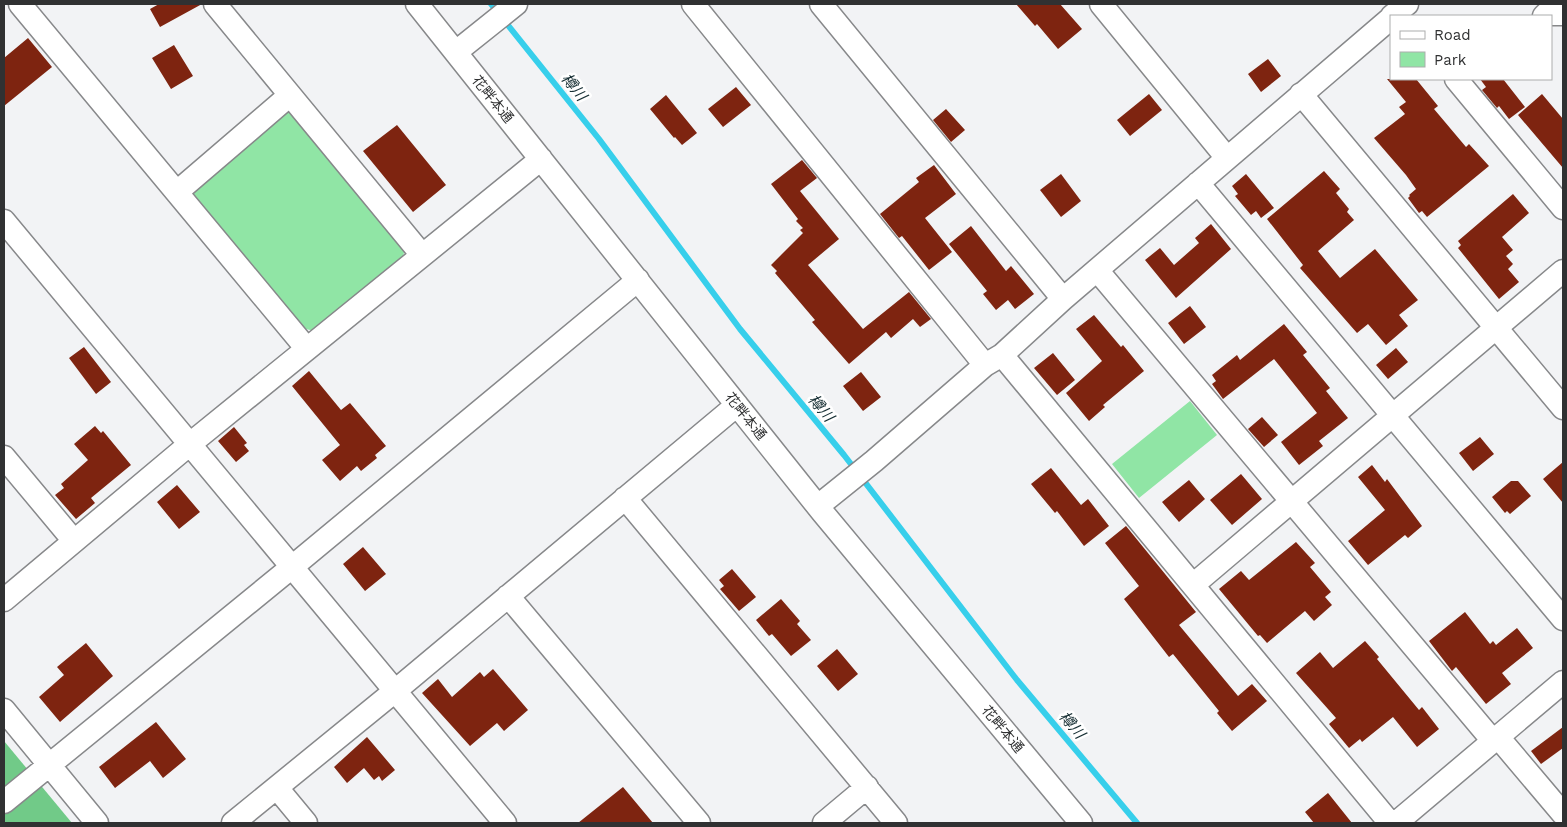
<svg xmlns="http://www.w3.org/2000/svg" width="1567" height="827" font-family="'Work Sans','Noto Sans JP',sans-serif">
<rect width="100%" height="100%" fill="#f2f3f5"/>
<path fill="#90e5a5" d="M 283,111 L 293,112 L 405,246 L 403,258 L 314,331 L 302,328 L 191,192 Z
M 1190,401 L 1217,435 L 1139,498 L 1112,464 Z"/>
<path fill="#71ca88" d="M 4,741 L 72,823 L 4,823 Z"/>
<g fill="none" stroke-linecap="round" stroke-linejoin="round">
<path stroke="#37cfeb" stroke-width="6" d="M 491,4 L 599,139 L 740,329 L 844,455 L 1017,680 L 1137,823"/>
</g>
<path fill="#7e2410" d="M 159,4 L 202,4 L 160,27 L 150,9 Z
M 1016,4 L 1060,4 L 1082,29 L 1058,49 L 1037,24 L 1035,26 Z
M 28,38 L 52,67 L 4,106 L 4,58 Z
M 174,45 L 193,76 L 171,89 L 152,58 Z
M 1268,59 L 1281,76 L 1261,92 L 1248,74 Z
M 1387,79 L 1416,79 L 1438,106 L 1434,109 L 1466,147 L 1469,144 L 1489,166 L 1427,217 L 1422,211 L 1419,213 L 1408,198 L 1410,196 L 1409,195 L 1416,189 L 1406,175 L 1374,138 L 1405,114 L 1399,107 L 1406,102 Z
M 1480,79 L 1503,79 L 1525,107 L 1509,119 L 1499,106 L 1497,108 L 1482,90 L 1486,87 Z
M 736,87 L 751,105 L 723,127 L 708,109 Z
M 1149,94 L 1162,110 L 1130,136 L 1117,120 Z
M 1542,94 L 1563,119 L 1563,168 L 1518,115 Z
M 666,95 L 697,133 L 682,145 L 675,137 L 674,138 L 650,109 Z
M 946,109 L 965,130 L 951,142 L 933,120 Z
M 397,125 L 446,185 L 413,212 L 363,151 Z
M 802,160 L 817,178 L 800,191 L 839,239 L 808,265 L 863,329 L 909,292 L 931,319 L 920,327 L 913,319 L 891,338 L 886,332 L 849,364 L 812,322 L 815,320 L 775,273 L 777,271 L 771,265 L 803,233 L 800,230 L 803,228 L 796,221 L 798,219 L 771,184 Z
M 934,165 L 956,194 L 925,218 L 952,252 L 929,270 L 902,236 L 899,238 L 880,214 L 919,182 L 916,178 Z
M 1324,171 L 1340,189 L 1336,193 L 1349,209 L 1347,212 L 1354,220 L 1318,251 L 1340,278 L 1375,249 L 1418,300 L 1399,315 L 1408,326 L 1386,345 L 1368,324 L 1357,333 L 1300,268 L 1303,265 L 1267,219 Z
M 1061,174 L 1081,201 L 1061,217 L 1040,190 Z
M 1246,174 L 1274,208 L 1261,218 L 1256,211 L 1251,215 L 1235,196 L 1238,194 L 1232,186 Z
M 1513,194 L 1529,213 L 1502,237 L 1513,250 L 1506,256 L 1513,264 L 1508,269 L 1519,282 L 1499,299 L 1458,248 L 1461,245 L 1458,241 Z
M 1211,224 L 1231,249 L 1176,298 L 1145,260 L 1160,248 L 1174,265 L 1199,243 L 1195,238 Z
M 971,226 L 1006,271 L 1011,266 L 1034,294 L 1015,309 L 1008,300 L 996,310 L 983,294 L 987,291 L 949,244 Z
M 1190,306 L 1206,327 L 1184,344 L 1168,323 Z
M 1094,315 L 1121,347 L 1123,345 L 1144,371 L 1103,405 L 1105,407 L 1089,421 L 1066,393 L 1102,361 L 1076,329 Z
M 1284,324 L 1307,352 L 1303,355 L 1330,388 L 1326,391 L 1348,418 L 1319,441 L 1323,446 L 1299,465 L 1281,442 L 1317,413 L 1274,359 L 1223,399 L 1212,384 L 1216,381 L 1212,375 L 1237,355 L 1240,360 Z
M 84,347 L 111,382 L 96,394 L 69,358 Z
M 1396,348 L 1408,362 L 1388,379 L 1376,365 Z
M 1053,353 L 1075,380 L 1057,395 L 1034,368 Z
M 309,371 L 341,410 L 350,403 L 386,446 L 375,455 L 377,458 L 361,471 L 357,466 L 340,481 L 322,460 L 340,445 L 292,386 Z
M 861,372 L 881,397 L 863,411 L 843,386 Z
M 1262,417 L 1278,435 L 1264,447 L 1248,429 Z
M 95,426 L 101,433 L 103,431 L 131,465 L 91,498 L 95,503 L 76,519 L 55,495 L 64,488 L 61,484 L 88,460 L 74,444 Z
M 234,427 L 247,443 L 244,445 L 249,451 L 236,462 L 218,441 Z
M 1480,437 L 1494,454 L 1473,471 L 1459,453 Z
M 1563,462 L 1563,503 L 1543,479 Z
M 1372,465 L 1385,482 L 1387,479 L 1422,526 L 1408,538 L 1405,535 L 1368,565 L 1348,541 L 1385,510 L 1358,477 Z
M 1051,468 L 1081,505 L 1088,499 L 1109,526 L 1084,546 L 1057,511 L 1055,513 L 1031,484 Z
M 1241,474 L 1262,499 L 1232,525 L 1210,500 Z
M 1189,480 L 1205,499 L 1179,522 L 1162,502 Z
M 1511,481 L 1518,481 L 1531,496 L 1510,514 L 1507,511 L 1505,513 L 1492,497 Z
M 177,485 L 200,512 L 179,529 L 157,502 Z
M 1126,526 L 1196,612 L 1179,625 L 1238,696 L 1252,684 L 1267,701 L 1232,731 L 1217,713 L 1219,711 L 1173,654 L 1169,657 L 1124,599 L 1139,586 L 1105,543 Z
M 1296,542 L 1315,563 L 1310,567 L 1331,592 L 1325,597 L 1332,605 L 1314,621 L 1305,611 L 1267,643 L 1260,635 L 1258,636 L 1219,589 L 1241,571 L 1249,580 Z
M 363,547 L 386,574 L 365,591 L 343,564 Z
M 732,569 L 756,597 L 739,611 L 720,589 L 724,586 L 719,580 Z
M 781,599 L 800,621 L 797,624 L 811,640 L 791,656 L 772,634 L 769,636 L 756,620 Z
M 1465,612 L 1490,644 L 1493,641 L 1496,645 L 1517,628 L 1533,648 L 1502,673 L 1511,684 L 1486,704 L 1456,667 L 1452,671 L 1429,641 Z
M 1365,641 L 1379,657 L 1377,659 L 1419,710 L 1422,707 L 1439,729 L 1417,747 L 1393,717 L 1362,742 L 1360,739 L 1349,748 L 1329,724 L 1336,718 L 1296,673 L 1320,652 L 1333,668 Z
M 86,643 L 113,676 L 60,722 L 39,697 L 64,675 L 57,667 Z
M 837,649 L 858,674 L 838,691 L 817,666 Z
M 493,669 L 528,710 L 504,731 L 497,723 L 470,746 L 422,693 L 438,679 L 452,697 L 480,672 L 484,677 Z
M 156,722 L 186,759 L 163,778 L 150,761 L 115,788 L 99,767 Z
M 1563,727 L 1563,748 L 1541,764 L 1531,751 Z
M 367,737 L 395,770 L 382,781 L 379,776 L 374,780 L 364,768 L 347,783 L 334,767 Z
M 623,787 L 653,823 L 578,823 Z
M 1328,793 L 1352,823 L 1314,823 L 1305,812 Z"/>
<g fill="none" stroke-linecap="round" stroke-linejoin="round">
<defs>
<path id="minor" d="M 20,4 L 307,349
M 215,4 L 422,255
M 417,4 L 823,513 L 1081,823
M 693,4 L 985,365
M 821,4 L 1063,299
M 1101,4 L 1227,158
M 1392,16 L 1407,4
M 1544,16 L 1546,14 L 1563,14
M 456,52 L 516,4
M 1456,79 L 1563,208
M 1301,94 L 1563,408
M 1198,183 L 1563,619
M 177,192 L 290,95
M 4,221 L 505,823
M 1097,270 L 1493,741
M 1002,355 L 1390,823
M 4,457 L 74,541
M 625,498 L 896,823
M 818,506 L 874,461 L 985,365 L 1002,355 L 1063,299 L 1391,18
M 1193,585 L 1563,271
M 508,596 L 699,823
M 4,600 L 190,444 L 541,159
M 4,710 L 97,823
M 1498,737 L 1563,814
M 277,788 L 306,823
M 4,802 L 292,567 L 638,280
M 233,823 L 395,691 L 737,405
M 824,823 L 867,787
M 1396,823 L 1563,682"/>
</defs>
<use href="#minor" stroke="#87888a" stroke-width="25"/>
<use href="#minor" stroke="#fff" stroke-width="22"/>
</g>
<g text-anchor="middle" stroke-width="5" stroke-linejoin="round" paint-order="stroke">
<g font-size="14" fill="#303132" stroke="#fff">
<text transform="translate(493 99) rotate(51)" y="5">花畔本通</text>
<text transform="translate(746 416) rotate(51)" y="5">花畔本通</text>
<text transform="translate(1003 729) rotate(50)" y="5">花畔本通</text>
</g>
<g font-size="15" font-style="italic" fill="#162e33" stroke="#fff">
<text transform="translate(574 87) rotate(51)" y="5">樽川</text>
<text transform="translate(821 408) rotate(50)" y="5">樽川</text>
<text transform="translate(1072 725) rotate(50)" y="5">樽川</text>
</g>
</g>
<rect width="1567" height="827" fill="none" stroke="#303132" stroke-width="10"/>
<rect x="1390" y="15" width="162" height="65" fill="#ffffff" stroke="#acadad"/>
<rect x="1400" y="31" width="25" height="8" fill="#ffffff" stroke="#acadad"/>
<text x="1434" y="40" font-size="15" fill="#303132">Road</text>
<rect x="1400" y="52" width="25" height="15" fill="#90e5a5" stroke="#acadad"/>
<text x="1434" y="65" font-size="15" fill="#303132">Park</text>
</svg>
